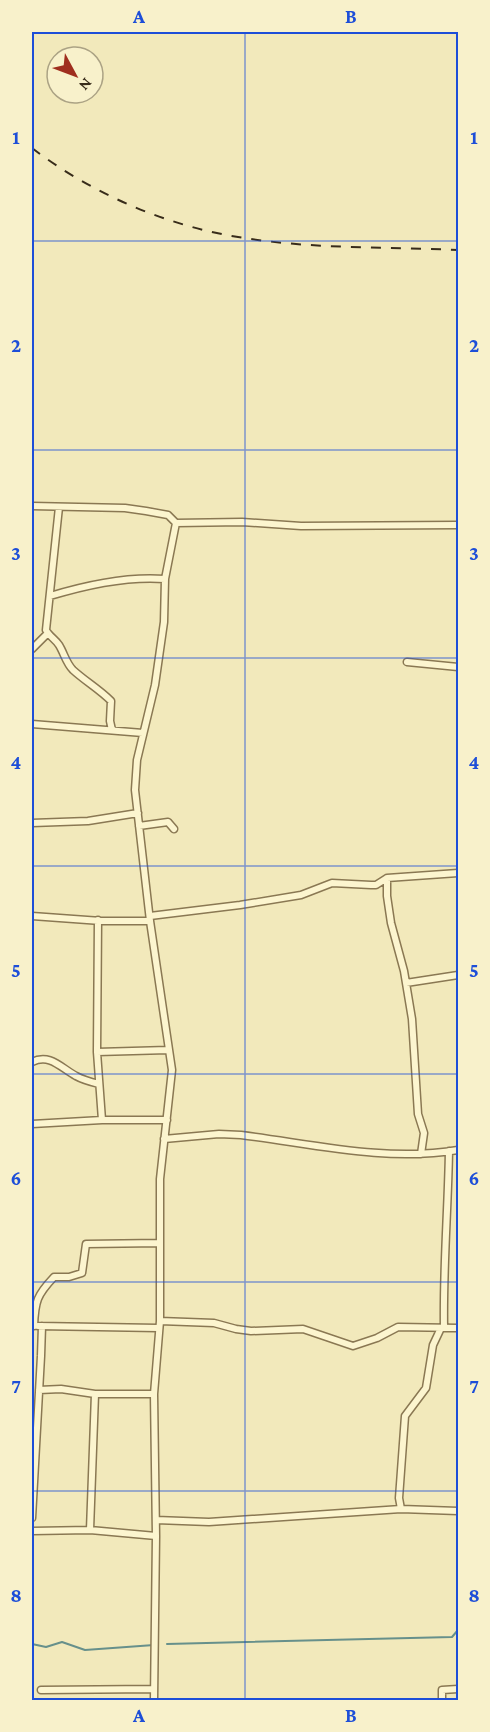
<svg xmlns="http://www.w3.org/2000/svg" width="490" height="1732" font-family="'Crimson Pro',serif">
<rect width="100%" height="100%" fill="#f2e9bb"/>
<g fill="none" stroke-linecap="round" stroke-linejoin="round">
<path stroke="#67908b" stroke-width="2" d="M 32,1644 L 46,1647 L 62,1642 L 85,1650 L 154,1645
M 167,1644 L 452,1637 L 458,1630"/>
<defs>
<path id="street" d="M 32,506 L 125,508 L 146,511 L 168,515 L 176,523 L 242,522 L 301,526 L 458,525
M 59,507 L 46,630 C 49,636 55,639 59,645 C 64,653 66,663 73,670 C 85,681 99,689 111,701 L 110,721 L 112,730
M 50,596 C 86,585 127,576 165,579
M 32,649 L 47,634
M 407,662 L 458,667
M 32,724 L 143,733
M 32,823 L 88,821 L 138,813
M 139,826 L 168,822 L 174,829
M 387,878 L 387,896 L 391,923 L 404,971 L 412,1019 L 418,1114 L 424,1133 L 421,1154
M 32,916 L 101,921 L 150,921
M 150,916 L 240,905 L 301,895 L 332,883 L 371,885 L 376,885 L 387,878 L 458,873
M 98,920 L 97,1052 L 102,1120
M 406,983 L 458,975
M 97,1052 L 168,1050
M 32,1062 C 50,1053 61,1068 76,1076 C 83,1080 91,1082 99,1084
M 32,1124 L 102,1120 L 167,1120
M 164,1139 L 219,1134 L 241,1135 C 313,1144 386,1162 458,1150
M 160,1321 L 214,1323 L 236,1329 L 251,1331 L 303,1329 L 353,1346 L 377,1338 L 398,1327 L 458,1328
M 34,1326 C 35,1301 37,1295 54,1277 L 69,1277 L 82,1273 L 86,1244 L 160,1243
M 38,1326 L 158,1328
M 444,1327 C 443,1268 448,1210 449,1151
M 39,1390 L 61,1389 L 95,1394
M 401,1509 L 399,1498 L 405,1416 L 426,1388 L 433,1345 L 441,1328
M 32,1518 L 41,1356 L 42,1326
M 156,1520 L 209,1522 L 401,1509 L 458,1511
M 90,1530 L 95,1394 L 154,1394
M 32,1531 L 90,1530 L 156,1536
M 41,1690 L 154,1689
M 154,1700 L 156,1536 L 154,1394 L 160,1321 L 160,1179 L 172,1070 L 150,921 L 135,790 L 137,760 L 155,685 L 164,622 L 165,579 L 176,523
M 442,1700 L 442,1690 L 458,1689"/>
</defs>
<use href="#street" stroke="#8a7853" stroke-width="9"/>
<use href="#street" stroke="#fcf5cf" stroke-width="6"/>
<path stroke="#382c1a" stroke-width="2" stroke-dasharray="10 10" stroke-linecap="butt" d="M 32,148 C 92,194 169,227 244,238 C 314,249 388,247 458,250"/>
</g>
<path fill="none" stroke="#1d4ed8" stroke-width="1.5" stroke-opacity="0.55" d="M 245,32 L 245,1700M 32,241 L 458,241M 32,450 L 458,450M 32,658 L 458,658M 32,866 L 458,866M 32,1074 L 458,1074M 32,1282 L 458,1282M 32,1491 L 458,1491"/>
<rect width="490" height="1732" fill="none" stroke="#f8f1cb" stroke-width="66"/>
<g transform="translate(75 75) rotate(131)"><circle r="28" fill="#f8f1cb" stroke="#aba284" stroke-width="1.5"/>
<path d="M0-4.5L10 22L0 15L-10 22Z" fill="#9f2e1e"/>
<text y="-9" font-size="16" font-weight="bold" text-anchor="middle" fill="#382c1a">N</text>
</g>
<rect x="33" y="33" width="424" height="1666" fill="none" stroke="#1d4ed8" stroke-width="2"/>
<g font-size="20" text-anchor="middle" font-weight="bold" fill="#1d4ed8">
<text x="139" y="23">A</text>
<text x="351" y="23">B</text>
<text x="16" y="144">1</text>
<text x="474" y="144">1</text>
<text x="16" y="352">2</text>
<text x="474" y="352">2</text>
<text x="16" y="560">3</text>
<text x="474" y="560">3</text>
<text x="16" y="769">4</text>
<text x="474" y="769">4</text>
<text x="16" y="977">5</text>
<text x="474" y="977">5</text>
<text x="16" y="1185">6</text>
<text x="474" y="1185">6</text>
<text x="16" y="1393">7</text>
<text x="474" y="1393">7</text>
<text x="16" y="1602">8</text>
<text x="474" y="1602">8</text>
<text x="139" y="1722">A</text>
<text x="351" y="1722">B</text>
</g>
</svg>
